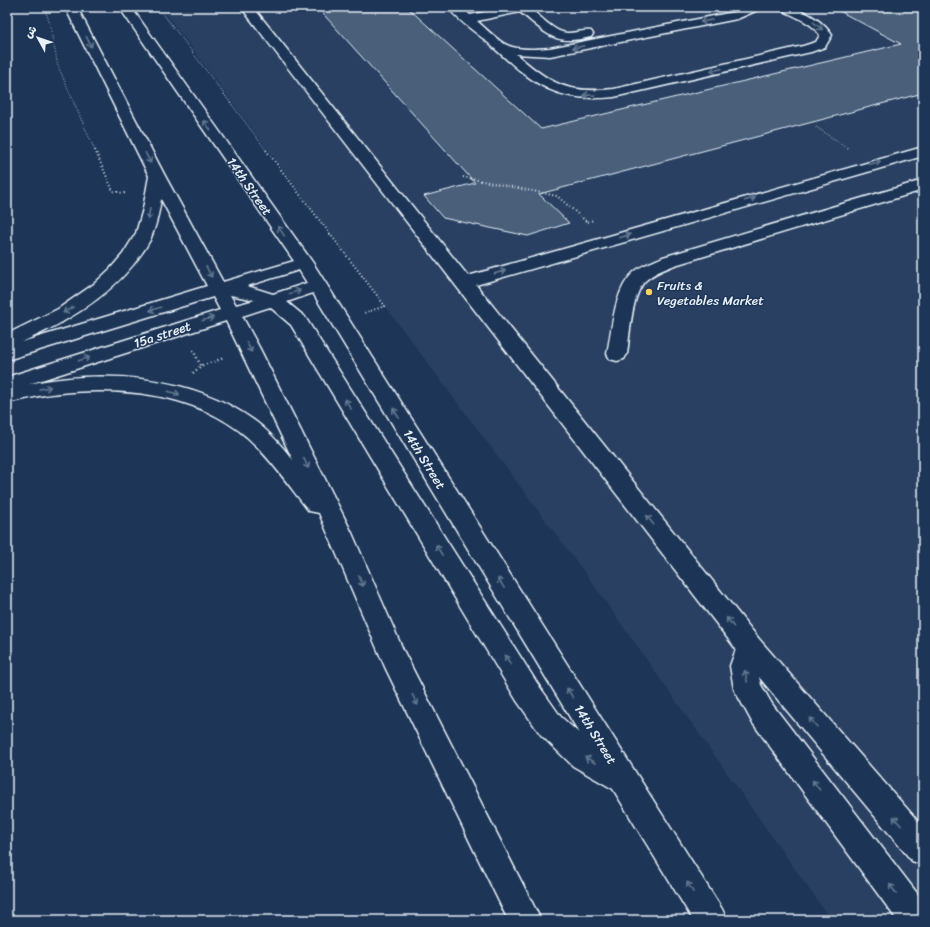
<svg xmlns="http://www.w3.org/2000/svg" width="930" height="927" font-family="Sriracha,'Playpen Sans Arabic',sans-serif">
<rect width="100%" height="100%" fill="#1d3557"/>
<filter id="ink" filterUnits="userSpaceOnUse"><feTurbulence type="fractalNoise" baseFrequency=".025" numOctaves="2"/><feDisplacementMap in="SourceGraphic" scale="8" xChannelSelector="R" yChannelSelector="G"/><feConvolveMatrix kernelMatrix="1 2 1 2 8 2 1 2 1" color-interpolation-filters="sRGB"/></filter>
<g filter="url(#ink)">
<path fill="#2a4162" d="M 161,7 L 923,7 L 923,920 L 831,920 L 588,577 Z"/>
<path fill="#495e7a" stroke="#e8f1f8" d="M 317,7 L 407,7 L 541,129 L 901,44 L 832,7 L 923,7 L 923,93 L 539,194 L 569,223 L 528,236 L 443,218 L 424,196 L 475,183 Z"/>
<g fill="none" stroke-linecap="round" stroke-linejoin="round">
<defs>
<path id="minor" d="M 241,7 L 253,7 L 468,276 L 923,147 L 923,156 L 476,285 L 759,639 L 923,827 L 923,865 L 912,861 L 759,677 L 761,685 L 772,704 L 923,901 L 923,920 L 897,920 L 752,722 L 734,689 L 730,666 L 736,649 Z
M 448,7 L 461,7 L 470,15 L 510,7 L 534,7 L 532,10 C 541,17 556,34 569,33 C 577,33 584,30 591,31 L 593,34 L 591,37 C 553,46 548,34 520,12 L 477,21 C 485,28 494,37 503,43 C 515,51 536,49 550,48 L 734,12 L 746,7 L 762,7 L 760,9 L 737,19 L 550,56 L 516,54 C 551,84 567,94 614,89 L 803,46 L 816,42 L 820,35 C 812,22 793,16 780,9 L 778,7 C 783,7 789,6 794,8 C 809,13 823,22 832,35 L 825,47 L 811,52 L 614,97 C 550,104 529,79 485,40 C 473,30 457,20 448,7 Z
M 923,180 L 923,190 L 675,265 C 665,269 653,273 645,281 C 631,296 630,335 627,354 L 624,359 L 617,361 L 610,359 L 607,354 C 612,330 614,290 633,273 C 641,265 653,262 663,257 Z"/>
<path id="major" d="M 65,7 L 77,7 L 165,176 L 223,282 L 294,261 L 119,7 L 131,7 L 313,263 L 722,909 L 727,920 L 693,920 L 613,789 L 573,766 L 541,735 L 517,701 L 291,325 L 270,307 L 242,316 L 260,349 L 352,533 L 404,652 L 541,920 L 508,920 L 385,667 L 319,513 L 309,511 C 289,486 271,459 247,437 C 194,392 118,386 51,394 C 36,396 22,400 7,403 L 7,377 L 220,310 L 213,297 L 7,360 L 7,334 L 58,309 L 94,284 L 110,269 L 123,254 L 136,233 L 143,209 L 149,176 ZM 161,199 L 207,286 L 22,342 C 72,320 123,289 150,240 C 156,227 159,212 161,199 ZM 299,270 L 307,283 L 273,294 L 247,286 ZM 313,293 L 580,734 L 561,717 L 537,683 L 305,317 L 287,302 ZM 230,295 L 255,300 L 236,305 ZM 226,321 L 293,460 C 281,445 268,430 252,419 C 190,375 102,369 29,384 Z"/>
</defs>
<use href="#minor" stroke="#e8f1f8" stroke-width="3"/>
<use href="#major" stroke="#e8f1f8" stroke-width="3"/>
<path stroke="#e8f1f8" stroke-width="1.5" stroke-dasharray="0.5 2" stroke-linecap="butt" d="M 44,7 L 49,21 L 58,66 L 95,151
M 155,7 L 158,7 L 267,151
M 620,7 L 630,14
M 816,127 L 849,149"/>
<path stroke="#e8f1f8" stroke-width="2" stroke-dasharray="1 2.5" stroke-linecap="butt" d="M 95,150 L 113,191 L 127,194
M 266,150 L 385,306 L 364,313
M 463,177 L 557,196 L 587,222 L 594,220"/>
<path stroke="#e8f1f8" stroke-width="2.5" stroke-dasharray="1 3" stroke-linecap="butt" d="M 193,350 L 201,366
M 193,373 L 201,366 L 224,358"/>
<use href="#minor" fill="#1d3557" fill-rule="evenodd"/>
<use href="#major" fill="#1d3557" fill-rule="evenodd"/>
</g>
<defs><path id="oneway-shaft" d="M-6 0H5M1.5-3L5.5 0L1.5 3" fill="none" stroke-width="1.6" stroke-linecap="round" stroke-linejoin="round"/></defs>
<g stroke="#64778f">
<use href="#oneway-shaft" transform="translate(706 21) rotate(169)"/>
<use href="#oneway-shaft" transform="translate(818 26) rotate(39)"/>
<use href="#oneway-shaft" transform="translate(89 42) rotate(63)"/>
<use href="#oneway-shaft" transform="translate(578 47) rotate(169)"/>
<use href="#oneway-shaft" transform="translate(716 70) rotate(167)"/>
<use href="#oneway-shaft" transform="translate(589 95) rotate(-178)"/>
<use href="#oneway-shaft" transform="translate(207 125) rotate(-125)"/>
<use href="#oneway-shaft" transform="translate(148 158) rotate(63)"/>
<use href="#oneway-shaft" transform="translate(875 163) rotate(-15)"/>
<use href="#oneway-shaft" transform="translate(750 199) rotate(-16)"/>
<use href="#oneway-shaft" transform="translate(149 214) rotate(99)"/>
<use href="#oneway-shaft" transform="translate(281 231) rotate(-125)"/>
<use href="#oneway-shaft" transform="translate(625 236) rotate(-16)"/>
<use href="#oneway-shaft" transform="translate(209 272) rotate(62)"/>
<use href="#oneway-shaft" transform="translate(500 272) rotate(-16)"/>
<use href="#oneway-shaft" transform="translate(295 292) rotate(-17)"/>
<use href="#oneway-shaft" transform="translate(155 309) rotate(163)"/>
<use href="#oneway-shaft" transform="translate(68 310) rotate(150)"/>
<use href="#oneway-shaft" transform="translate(208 319) rotate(-18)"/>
<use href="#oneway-shaft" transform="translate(249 347) rotate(63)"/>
<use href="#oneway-shaft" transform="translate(84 359) rotate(-18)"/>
<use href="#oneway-shaft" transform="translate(45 388) rotate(-11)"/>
<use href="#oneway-shaft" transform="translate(174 393) rotate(16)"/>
<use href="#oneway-shaft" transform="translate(348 404) rotate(-122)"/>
<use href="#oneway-shaft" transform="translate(396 413) rotate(-122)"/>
<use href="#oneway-shaft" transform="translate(306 463) rotate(64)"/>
<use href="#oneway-shaft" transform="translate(650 520) rotate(-128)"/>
<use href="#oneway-shaft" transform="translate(439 550) rotate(-122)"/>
<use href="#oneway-shaft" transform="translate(361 581) rotate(67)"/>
<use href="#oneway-shaft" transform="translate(501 583) rotate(-122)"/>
<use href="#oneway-shaft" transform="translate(730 622) rotate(-128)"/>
<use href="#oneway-shaft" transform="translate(508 660) rotate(-122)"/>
<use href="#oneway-shaft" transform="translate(746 676) rotate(-102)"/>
<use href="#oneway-shaft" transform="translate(570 693) rotate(-122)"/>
<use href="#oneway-shaft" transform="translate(415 700) rotate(63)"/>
<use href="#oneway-shaft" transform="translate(813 722) rotate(-130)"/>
<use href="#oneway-shaft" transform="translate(590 760) rotate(-150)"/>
<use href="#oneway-shaft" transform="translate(816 785) rotate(-127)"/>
<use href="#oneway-shaft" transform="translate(897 821) rotate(-131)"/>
<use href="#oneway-shaft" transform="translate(690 887) rotate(-122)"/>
<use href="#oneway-shaft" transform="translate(893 889) rotate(-127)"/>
</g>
</g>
<circle fill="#ffd166" stroke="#1d3557" stroke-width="1.5" cx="649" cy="292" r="4"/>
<g text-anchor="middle" stroke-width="3" stroke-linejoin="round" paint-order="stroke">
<g font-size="13" fill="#e8f1f8" stroke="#1d3557">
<text transform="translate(250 186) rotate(55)" y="5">14th Street</text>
<text transform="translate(162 334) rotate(-18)" y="5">15a street</text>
<text transform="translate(425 459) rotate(58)" y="5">14th Street</text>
<text transform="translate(596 734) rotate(58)" y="5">14th Street</text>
</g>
<g font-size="13" fill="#e8f1f8" stroke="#1d3557" text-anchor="start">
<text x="657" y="290">Fruits &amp;<tspan x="657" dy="15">Vegetables Market</tspan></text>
</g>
</g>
<rect width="930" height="927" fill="none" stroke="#1d3557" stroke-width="24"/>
<rect x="12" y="12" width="906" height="903" fill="none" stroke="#e8f1f8" stroke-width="1.5" filter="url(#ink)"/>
<g transform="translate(38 38) rotate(310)" stroke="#1d3557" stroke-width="3" paint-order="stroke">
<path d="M0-3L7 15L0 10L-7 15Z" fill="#e8f1f8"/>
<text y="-6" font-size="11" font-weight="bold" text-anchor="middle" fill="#e8f1f8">ش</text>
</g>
</svg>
